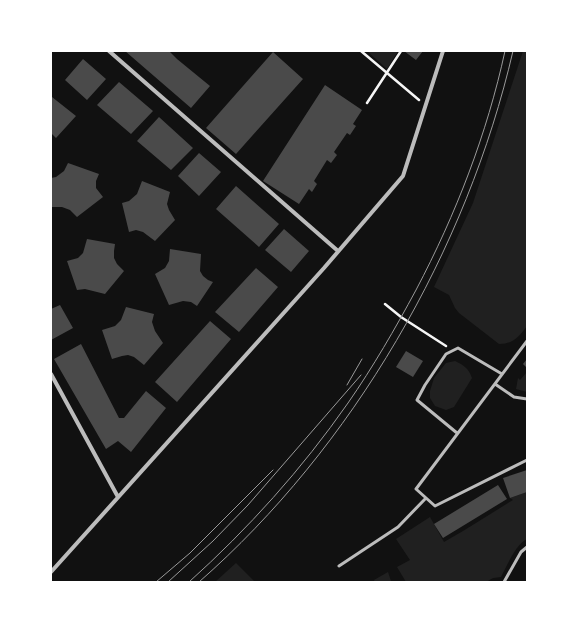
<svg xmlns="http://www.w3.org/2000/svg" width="578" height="633" font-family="Overpass,sans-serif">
<rect width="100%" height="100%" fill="#111"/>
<path fill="#202020" d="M 367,51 L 398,51 L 387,69 Z
M 523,51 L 527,51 L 527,326 C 519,337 513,344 499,344 L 459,313 L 455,308 L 449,295 L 434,287 L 473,203 Z
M 455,361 C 465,366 468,368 472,378 L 454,407 L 446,410 L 435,406 L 430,398 L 430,391 L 434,378 L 446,363 Z
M 527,372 L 527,392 L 516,389 L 518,378 L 520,380 Z
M 527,492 L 527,539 C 515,545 507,566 501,577 L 493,578 L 486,582 L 406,582 L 397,567 L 410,560 L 396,539 L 430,517 L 444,542 L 463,531 L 513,500 L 510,498 Z
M 236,563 L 255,582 L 215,582 Z
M 388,572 L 391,581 L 390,582 L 375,582 L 374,580 Z"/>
<path fill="#4a4a4a" d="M 125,51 L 169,51 L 177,59 L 210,86 L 191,108 Z
M 404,51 L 423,51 L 416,60 Z
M 273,52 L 303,79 L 236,154 L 206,128 Z
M 83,59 L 106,79 L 87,100 L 65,80 Z
M 119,82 L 153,111 L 131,134 L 97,105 Z
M 325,85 L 362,110 L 353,124 L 356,126 L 350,135 L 347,133 L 334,152 L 337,155 L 331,163 L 327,160 L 314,181 L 317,184 L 312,192 L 309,189 L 299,204 L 263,181 Z
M 52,97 L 76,116 L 56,138 L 51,133 L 51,98 Z
M 159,117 L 193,148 L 171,170 L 137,141 Z
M 199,153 L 221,172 L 199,196 L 178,176 Z
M 68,163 L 99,174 L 96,181 L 96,188 L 103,197 L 77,217 L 70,210 L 62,207 L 52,207 L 51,202 L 51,178 L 56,177 L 64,171 Z
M 142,181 L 170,192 L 167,204 L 169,210 L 175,220 L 155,241 L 143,232 L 136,230 L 129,232 L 122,203 L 129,201 L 137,194 Z
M 236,186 L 279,224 L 259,247 L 216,209 Z
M 284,229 L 309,251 L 291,272 L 265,250 Z
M 87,239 L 115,244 L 114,251 L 114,258 L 117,264 L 124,271 L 105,294 L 85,289 L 77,290 L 67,261 L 78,258 L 83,253 Z
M 170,249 L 201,254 L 200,271 L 203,276 L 208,280 L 213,282 L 197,306 L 191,302 L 183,301 L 169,305 L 155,274 L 165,268 L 169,261 Z
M 256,268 L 278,287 L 239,332 L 215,312 Z
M 60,305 L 73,328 L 51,340 L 51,309 Z
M 126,307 L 154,314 L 152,322 L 155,331 L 163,343 L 144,365 L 134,357 L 128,355 L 122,356 L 112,359 L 102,330 L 115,326 L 121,320 Z
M 210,321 L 231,339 L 177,402 L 155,382 Z
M 81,344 L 119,418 L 124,418 L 146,391 L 166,408 L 131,452 L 118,441 L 106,449 L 54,359 Z
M 406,351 L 423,361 L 413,377 L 396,367 Z
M 527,359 L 527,368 L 523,364 Z
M 527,470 L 527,492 L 510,498 L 503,478 Z
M 498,485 L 507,499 L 443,538 L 434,524 Z"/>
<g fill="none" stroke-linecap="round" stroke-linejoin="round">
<path stroke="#f5f5f5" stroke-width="2.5" d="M 361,51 L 419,100
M 367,103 L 401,51
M 385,304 L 401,317 L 446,346"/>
<path stroke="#bcbcbc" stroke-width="3" d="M 527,341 L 416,489 L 435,506 L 527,460
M 495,384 L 514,397 L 527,399
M 457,433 L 417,400 L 425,385 L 446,354 L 458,348 L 502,374
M 339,566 L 398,527 L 426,498
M 504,582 L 521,552 L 527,547"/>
<path stroke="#bcbcbc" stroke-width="4" d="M 109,51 L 338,251
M 51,374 L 118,497
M 51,572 L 324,268 L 403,176 L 443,51"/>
<path stroke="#9a9a9a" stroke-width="1" d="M 347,385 L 362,359
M 156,582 L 190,553 L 273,470
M 168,582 L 213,541 L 248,505 L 361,375
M 189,582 C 248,529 302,469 348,403 C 373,367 395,329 416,290 C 456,214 487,134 505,51
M 199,582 C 353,447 467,250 513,51"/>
</g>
<rect width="578" height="633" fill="none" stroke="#ffffff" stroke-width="104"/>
</svg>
